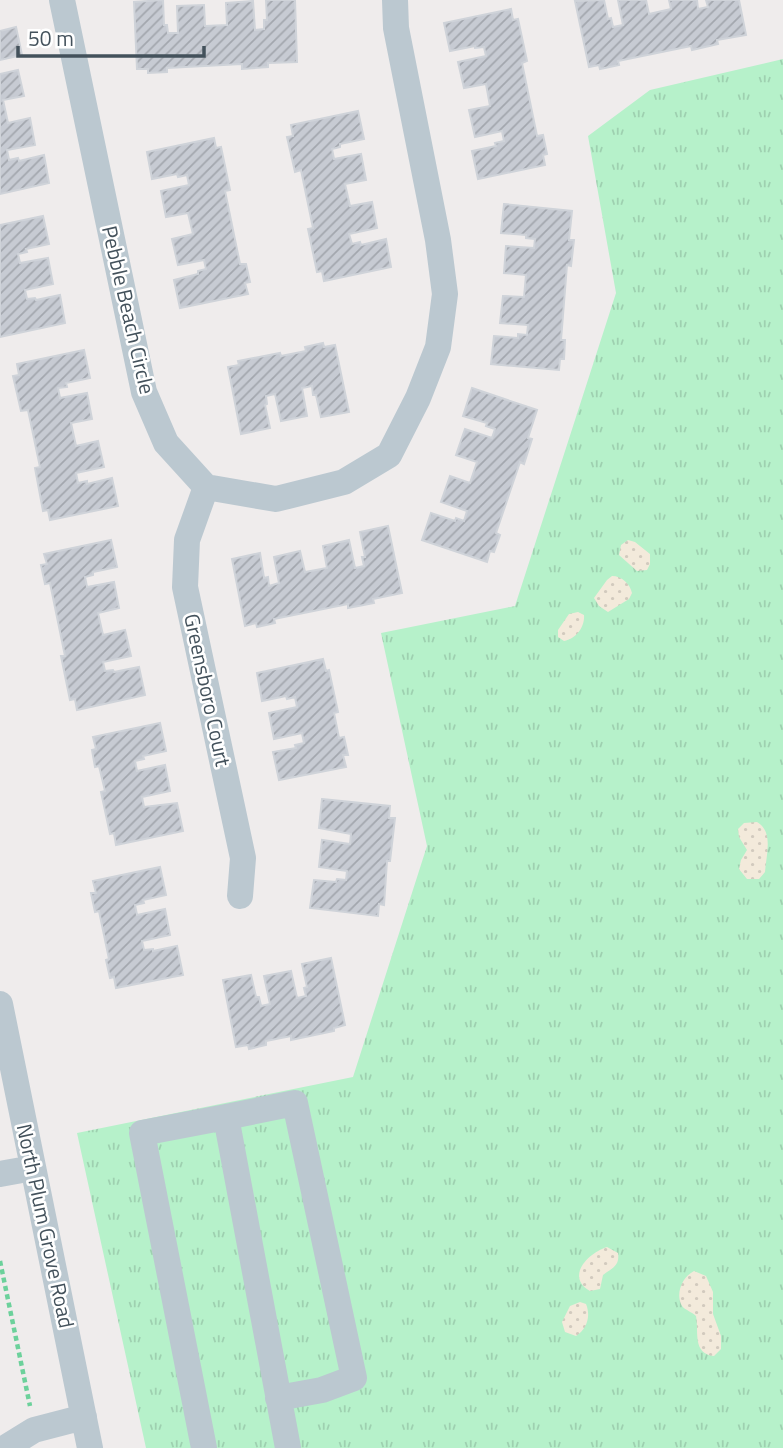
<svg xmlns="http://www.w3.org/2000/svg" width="783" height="1448" font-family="'Titillium Web',sans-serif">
<defs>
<pattern id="grass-tufts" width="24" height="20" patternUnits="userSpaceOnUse" patternTransform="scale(1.75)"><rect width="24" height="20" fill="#b6f1ca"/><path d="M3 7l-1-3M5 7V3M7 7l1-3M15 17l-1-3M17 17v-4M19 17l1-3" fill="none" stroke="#9ed0b0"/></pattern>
<pattern id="sand-dots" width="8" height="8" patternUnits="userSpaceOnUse" patternTransform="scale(1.75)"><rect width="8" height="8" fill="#f3eadb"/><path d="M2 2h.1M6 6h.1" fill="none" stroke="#d2cabe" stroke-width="1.8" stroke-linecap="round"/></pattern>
<pattern id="building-hatch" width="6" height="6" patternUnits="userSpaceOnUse" patternTransform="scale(1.75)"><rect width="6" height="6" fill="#c7cbd3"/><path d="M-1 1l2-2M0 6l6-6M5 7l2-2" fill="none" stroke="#a3a7ae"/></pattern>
</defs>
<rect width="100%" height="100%" fill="#efecec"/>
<path fill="url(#grass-tufts)" d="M 783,59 L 783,1448 L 146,1448 L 77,1133 L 353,1077 L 427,846 L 381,633 L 515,606 L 616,293 L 588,136 L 650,90 Z"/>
<path fill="url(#sand-dots)" d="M 628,540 L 635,542 L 650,554 L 650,564 L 647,570 L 637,571 L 619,555 L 621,545 Z
M 612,576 C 622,576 630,584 632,593 L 629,599 L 608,612 L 599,606 L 594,598 L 607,580 Z
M 578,612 L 584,615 C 585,627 576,639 564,641 L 558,637 L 558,630 L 569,614 Z
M 757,822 C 774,832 766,855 765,872 L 759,879 L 747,879 L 739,869 L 741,860 L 747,850 L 739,837 L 738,829 L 744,823 Z
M 607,1247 L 618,1253 C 620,1266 612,1268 603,1275 L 600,1289 L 590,1291 C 565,1277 588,1253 607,1247 Z
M 694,1271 L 706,1276 L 713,1292 L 713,1314 L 721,1336 L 721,1349 L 714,1356 C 692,1354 699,1331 696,1316 C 692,1312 685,1310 682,1306 C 675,1294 682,1277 694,1271 Z
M 580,1302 L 586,1304 C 591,1316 587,1329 576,1336 L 565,1332 L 562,1322 L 570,1306 Z"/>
<path fill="url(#building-hatch)" stroke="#cfd3d9" stroke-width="2" d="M 163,0 L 164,25 L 167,25 L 168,33 L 178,33 L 177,6 L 204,5 L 205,26 L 227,25 L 226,3 L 253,1 L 255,30 L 264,29 L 264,20 L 267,20 L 266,0 L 295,0 L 297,62 L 268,63 L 268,67 L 242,69 L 242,64 L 167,68 L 167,72 L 148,73 L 148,69 L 137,69 L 134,2 Z
M 604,0 L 608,19 L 611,18 L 613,27 L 623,25 L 618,0 L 646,0 L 649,14 L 671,9 L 669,0 L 697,0 L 698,9 L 708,7 L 706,0 L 739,0 L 746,35 L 717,40 L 718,44 L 692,50 L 691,46 L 618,61 L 619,65 L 600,69 L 599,65 L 589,67 L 575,1 Z
M 511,9 L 513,20 L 518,19 L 527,61 L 522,63 L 537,136 L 543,135 L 547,154 L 543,155 L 545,165 L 478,179 L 472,151 L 496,146 L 495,143 L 504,141 L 502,131 L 475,137 L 469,110 L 490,106 L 486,84 L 464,88 L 458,62 L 486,56 L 484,47 L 475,48 L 475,46 L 450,51 L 444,23 Z
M 16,27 L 22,55 L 0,60 L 0,31 Z
M 18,70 L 24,96 L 3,100 L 8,123 L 30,118 L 35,145 L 7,150 L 9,160 L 18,158 L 19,161 L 44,155 L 49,183 L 0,194 L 0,74 Z
M 358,111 L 364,139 L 340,144 L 340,147 L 332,149 L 334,159 L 361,154 L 366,180 L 345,184 L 350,206 L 372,202 L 377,228 L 349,234 L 352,244 L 360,242 L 361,245 L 386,239 L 391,267 L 324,281 L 322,271 L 317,272 L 308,229 L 313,228 L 301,170 L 295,172 L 287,137 L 293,136 L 291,125 Z
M 214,138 L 216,148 L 221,147 L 230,190 L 225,191 L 240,264 L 246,264 L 250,282 L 245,283 L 248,294 L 180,308 L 174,280 L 198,274 L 198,271 L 206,269 L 204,260 L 178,265 L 172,239 L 193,234 L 188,213 L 166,217 L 161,191 L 189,185 L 187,175 L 178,177 L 177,174 L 152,179 L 147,152 Z
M 504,204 L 572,211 L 569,240 L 574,240 L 571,266 L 567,265 L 561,340 L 565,340 L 564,359 L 560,359 L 559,370 L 491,364 L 494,336 L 518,338 L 518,334 L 527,335 L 528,325 L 500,323 L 503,296 L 524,297 L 526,275 L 504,273 L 506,246 L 534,248 L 535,239 L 526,238 L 526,235 L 501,233 Z
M 43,216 L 49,244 L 26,249 L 27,252 L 18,254 L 20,263 L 48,258 L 53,284 L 25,290 L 27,299 L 35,298 L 36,300 L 60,295 L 65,323 L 0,337 L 0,225 Z
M 323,343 L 324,347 L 335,345 L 349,412 L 321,417 L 316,395 L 313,395 L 312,386 L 302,388 L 307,416 L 281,421 L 275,394 L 266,396 L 267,404 L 265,405 L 270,428 L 241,434 L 228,367 L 239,365 L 238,361 L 280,353 L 281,356 L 306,351 L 305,347 Z
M 84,350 L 90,378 L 66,383 L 67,387 L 58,388 L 60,398 L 87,393 L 92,419 L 71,423 L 76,446 L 98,441 L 104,467 L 76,473 L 78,483 L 87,481 L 87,484 L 112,478 L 118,506 L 50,520 L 48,510 L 43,511 L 35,468 L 40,467 L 28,410 L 21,411 L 13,376 L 19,375 L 17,364 Z
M 472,388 L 537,410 L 528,438 L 532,439 L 524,464 L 520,462 L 496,533 L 500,535 L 494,552 L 490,551 L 487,562 L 422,540 L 431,513 L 455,521 L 456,518 L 464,521 L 467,511 L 441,502 L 450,476 L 470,483 L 477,462 L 456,455 L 465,429 L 492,438 L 495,429 L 486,426 L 487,423 L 463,416 Z
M 388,526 L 402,593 L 373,599 L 374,603 L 348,608 L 348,604 L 274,619 L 275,623 L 257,627 L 256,623 L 245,626 L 232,559 L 260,553 L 264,578 L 268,577 L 269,586 L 279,583 L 274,557 L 300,551 L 305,572 L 327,568 L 323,546 L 349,540 L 355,568 L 364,566 L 362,557 L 365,557 L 360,532 Z
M 111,540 L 117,567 L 93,572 L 93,575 L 85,577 L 87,587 L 114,582 L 119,608 L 98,613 L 103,635 L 125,630 L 131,656 L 103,662 L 105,671 L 113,670 L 114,672 L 139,667 L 145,695 L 77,710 L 75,699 L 70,700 L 61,656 L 65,656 L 50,583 L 45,584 L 41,565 L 47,564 L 44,554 Z
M 323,659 L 326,671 L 329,670 L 338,712 L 334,713 L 339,738 L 344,737 L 348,755 L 343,755 L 346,767 L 279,780 L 273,752 L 296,748 L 295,745 L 304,743 L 302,733 L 274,739 L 269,713 L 297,707 L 295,697 L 287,699 L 286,696 L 262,701 L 257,673 Z
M 160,723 L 166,751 L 143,756 L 144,759 L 135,761 L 137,771 L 165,765 L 170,791 L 142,797 L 144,807 L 177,803 L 183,831 L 116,845 L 114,833 L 110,834 L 101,792 L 105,791 L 99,766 L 95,767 L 92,750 L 96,749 L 93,737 Z
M 322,799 L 390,806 L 389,818 L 395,818 L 390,861 L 387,861 L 384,905 L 379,904 L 378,916 L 310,908 L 314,880 L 336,882 L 337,879 L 346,880 L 347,871 L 319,867 L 322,840 L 350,844 L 351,834 L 319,828 Z
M 160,867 L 166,895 L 143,900 L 144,903 L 135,905 L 137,915 L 165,909 L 170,935 L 142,941 L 144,950 L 153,949 L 153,951 L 177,946 L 183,975 L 116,988 L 114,977 L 110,978 L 106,960 L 109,959 L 99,911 L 95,912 L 91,893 L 96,893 L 93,881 Z
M 331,958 L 345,1025 L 334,1028 L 334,1031 L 291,1040 L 291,1036 L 266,1041 L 266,1045 L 249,1049 L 248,1045 L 236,1047 L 223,980 L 251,975 L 256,997 L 259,997 L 261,1006 L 270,1004 L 264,976 L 291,971 L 297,998 L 306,996 L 304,988 L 307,987 L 302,964 Z"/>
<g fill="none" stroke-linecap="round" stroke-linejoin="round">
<path stroke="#6cd19b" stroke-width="4.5" stroke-dasharray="5 3.5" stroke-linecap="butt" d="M 0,1261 L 30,1406"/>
<path stroke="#bbc8d0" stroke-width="26" d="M 62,0 L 144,392 L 166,443 L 206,487 L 276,499 L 344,482 L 389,455 L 418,398 L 438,347 L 445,294 L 438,240 L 396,28 L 395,0
M 206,487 L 187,540 L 185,587 L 243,858 L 240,896
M 0,1004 L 90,1448
M 0,1174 L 33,1168
M 278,1398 L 322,1390 L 354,1378 L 295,1103 L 226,1117 L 288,1448
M 5,1448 L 34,1430 L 84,1417
M 204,1448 L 142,1133 L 226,1117"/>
</g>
<g text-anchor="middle" stroke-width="5" stroke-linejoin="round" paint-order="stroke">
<g font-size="21" fill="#43515b" stroke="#fff">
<text transform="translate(128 310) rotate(77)" y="7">Pebble Beach Circle</text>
<text transform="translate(207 690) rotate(78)" y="7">Greensboro Court</text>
<text transform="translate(45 1226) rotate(78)" y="7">North Plum Grove Road</text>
</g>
</g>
<path d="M18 46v10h186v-10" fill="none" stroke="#43515b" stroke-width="3.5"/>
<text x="28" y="46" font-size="21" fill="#43515b" stroke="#ffffff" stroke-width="5" paint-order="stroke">50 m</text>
</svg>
